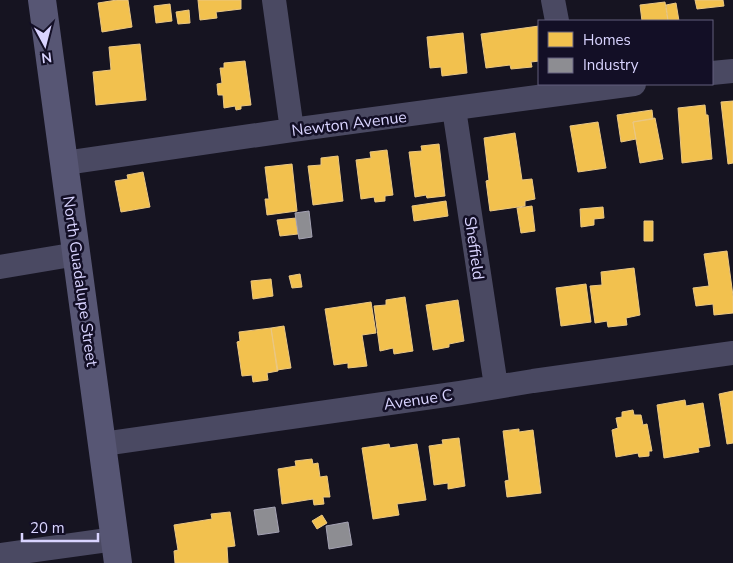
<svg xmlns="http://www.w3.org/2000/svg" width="733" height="563" font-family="'Nunito Sans',sans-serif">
<rect width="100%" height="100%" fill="#161421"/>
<path fill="#f2c14e" stroke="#eac783" d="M 117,0 L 128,0 L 132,27 L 102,32 L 98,3 Z
M 198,0 L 241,0 L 241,9 L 216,12 L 217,18 L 200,20 Z
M 695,0 L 723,0 L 724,6 L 697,9 Z
M 665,2 L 668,21 L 642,21 L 640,5 Z
M 676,3 L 679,21 L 668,21 L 666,5 Z
M 170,4 L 172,21 L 156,23 L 154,6 Z
M 189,10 L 190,23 L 178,24 L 176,12 Z
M 539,26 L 539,61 L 531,62 L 532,67 L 511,69 L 510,65 L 486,68 L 481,34 Z
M 463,33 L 467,73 L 442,76 L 441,67 L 430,68 L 427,37 Z
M 140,44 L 146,100 L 96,105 L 93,72 L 111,70 L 109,47 Z
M 245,61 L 251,105 L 241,106 L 241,109 L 236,110 L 235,106 L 224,108 L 223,95 L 218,95 L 217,84 L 222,83 L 220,68 L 224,68 L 224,63 Z
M 733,101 L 733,163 L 728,164 L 721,102 Z
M 705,105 L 706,115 L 708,115 L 712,159 L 682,163 L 678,108 Z
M 652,110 L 653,119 L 633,122 L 636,139 L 621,142 L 617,115 Z
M 655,118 L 663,159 L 640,163 L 633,122 Z
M 598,122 L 606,168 L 578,172 L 570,126 Z
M 515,133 L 522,180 L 532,179 L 535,199 L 525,201 L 525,206 L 490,211 L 486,181 L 489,180 L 484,138 Z
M 439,144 L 445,196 L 427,198 L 426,195 L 415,197 L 409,152 L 422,151 L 421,146 Z
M 387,150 L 393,195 L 385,196 L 385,201 L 375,202 L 374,197 L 361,199 L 356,160 L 371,158 L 370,152 Z
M 338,156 L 343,201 L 313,205 L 308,166 L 321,165 L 321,158 Z
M 292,164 L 297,211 L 267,215 L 265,199 L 269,199 L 265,167 Z
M 143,172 L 150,207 L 121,212 L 115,181 L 128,179 L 127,175 Z
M 446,201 L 448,216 L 414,221 L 412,206 Z
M 532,206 L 535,231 L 521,233 L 517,208 Z
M 603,207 L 604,218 L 594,219 L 594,225 L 581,227 L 580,209 Z
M 296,218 L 298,234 L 280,236 L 277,220 Z
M 644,221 L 653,221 L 653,241 L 644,241 Z
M 727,251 L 733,296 L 733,313 L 714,315 L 713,304 L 696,306 L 693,288 L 709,286 L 704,254 Z
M 634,268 L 640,315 L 626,318 L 627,325 L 608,327 L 607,321 L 595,323 L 590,286 L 602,285 L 601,272 Z
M 300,274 L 302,287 L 292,288 L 289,276 Z
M 271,279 L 273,296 L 253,299 L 251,281 Z
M 586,284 L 591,322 L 561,326 L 556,288 Z
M 405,297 L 413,351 L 394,354 L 393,348 L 380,351 L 374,306 L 386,305 L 386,300 Z
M 458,300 L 464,341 L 449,344 L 449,347 L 433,350 L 426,305 Z
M 371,302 L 376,333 L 362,335 L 367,366 L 348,368 L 348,363 L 334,365 L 325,309 Z
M 284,326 L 291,368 L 277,370 L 271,328 Z
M 271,328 L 278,371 L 267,373 L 268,380 L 253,382 L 252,375 L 242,376 L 237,342 L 240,341 L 239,332 Z
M 733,391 L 733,443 L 727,444 L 719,394 Z
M 685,400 L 686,406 L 703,403 L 710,446 L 698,448 L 699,452 L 664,458 L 657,405 Z
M 633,410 L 634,415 L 641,415 L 643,425 L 647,424 L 652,451 L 649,451 L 649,456 L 639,457 L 638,453 L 616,457 L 612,430 L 618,428 L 616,418 L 622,417 L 622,412 Z
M 519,429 L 519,432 L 533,430 L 541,493 L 507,497 L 505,481 L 509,480 L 503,431 Z
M 459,438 L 465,486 L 448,489 L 448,483 L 434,485 L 429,446 L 443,444 L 442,440 Z
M 389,444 L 390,448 L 417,444 L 426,500 L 397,504 L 399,515 L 373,519 L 362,448 Z
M 312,459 L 313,464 L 318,463 L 320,477 L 327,476 L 330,497 L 323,497 L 324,504 L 314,505 L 313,499 L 282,504 L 278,469 L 296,466 L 295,461 Z
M 230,512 L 235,546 L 227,547 L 228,563 L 175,563 L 174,551 L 178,550 L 174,525 L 212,519 L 211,514 Z
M 322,515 L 327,523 L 317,529 L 312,521 Z"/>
<path fill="#8d8d92" stroke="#a4a2b3" d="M 309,211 L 312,237 L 299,239 L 295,213 Z
M 275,507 L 279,532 L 258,535 L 254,510 Z
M 348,522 L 352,545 L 329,549 L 326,526 Z"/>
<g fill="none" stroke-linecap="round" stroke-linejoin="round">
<path stroke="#4a4962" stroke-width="24" d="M 274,0 L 292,130
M 553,0 L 557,21
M 712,73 L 733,71
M 454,109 L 496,386
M 65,163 L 292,130 L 634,84
M 0,267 L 77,254
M 103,444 L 460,393 L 533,381 L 733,353
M 0,555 L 115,539"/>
<path stroke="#575674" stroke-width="28" d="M 42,0 L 118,563"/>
</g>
<g text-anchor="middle" stroke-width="5" stroke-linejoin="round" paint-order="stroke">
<g font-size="16" fill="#d9d4ff" stroke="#130f26">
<text transform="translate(349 123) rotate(-7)" y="6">Newton Avenue</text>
<text transform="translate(475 248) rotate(82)" y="6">Sheffield</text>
<text transform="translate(81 281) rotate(82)" y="6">North Guadalupe Street</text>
<text transform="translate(418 399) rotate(-8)" y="6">Avenue C</text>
</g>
</g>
<rect x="538" y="20" width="175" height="65" fill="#130f26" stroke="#625e7d"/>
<rect x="548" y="32" width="25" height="15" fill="#f2c14e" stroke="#625e7d"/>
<text x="583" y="45" font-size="15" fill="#d9d4ff">Homes</text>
<rect x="548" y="58" width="25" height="15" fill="#8d8d92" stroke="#625e7d"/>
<text x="583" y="70" font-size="15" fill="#d9d4ff">Industry</text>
<g transform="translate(45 45) rotate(173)" stroke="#130f26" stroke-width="4" paint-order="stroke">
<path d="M0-4L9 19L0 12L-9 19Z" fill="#d9d4ff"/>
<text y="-8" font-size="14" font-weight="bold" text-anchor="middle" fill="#d9d4ff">N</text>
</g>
<path d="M22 533v8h76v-8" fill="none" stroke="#d9d4ff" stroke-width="2.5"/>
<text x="30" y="533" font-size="15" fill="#d9d4ff" stroke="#130f26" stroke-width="4" paint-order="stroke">20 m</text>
</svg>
